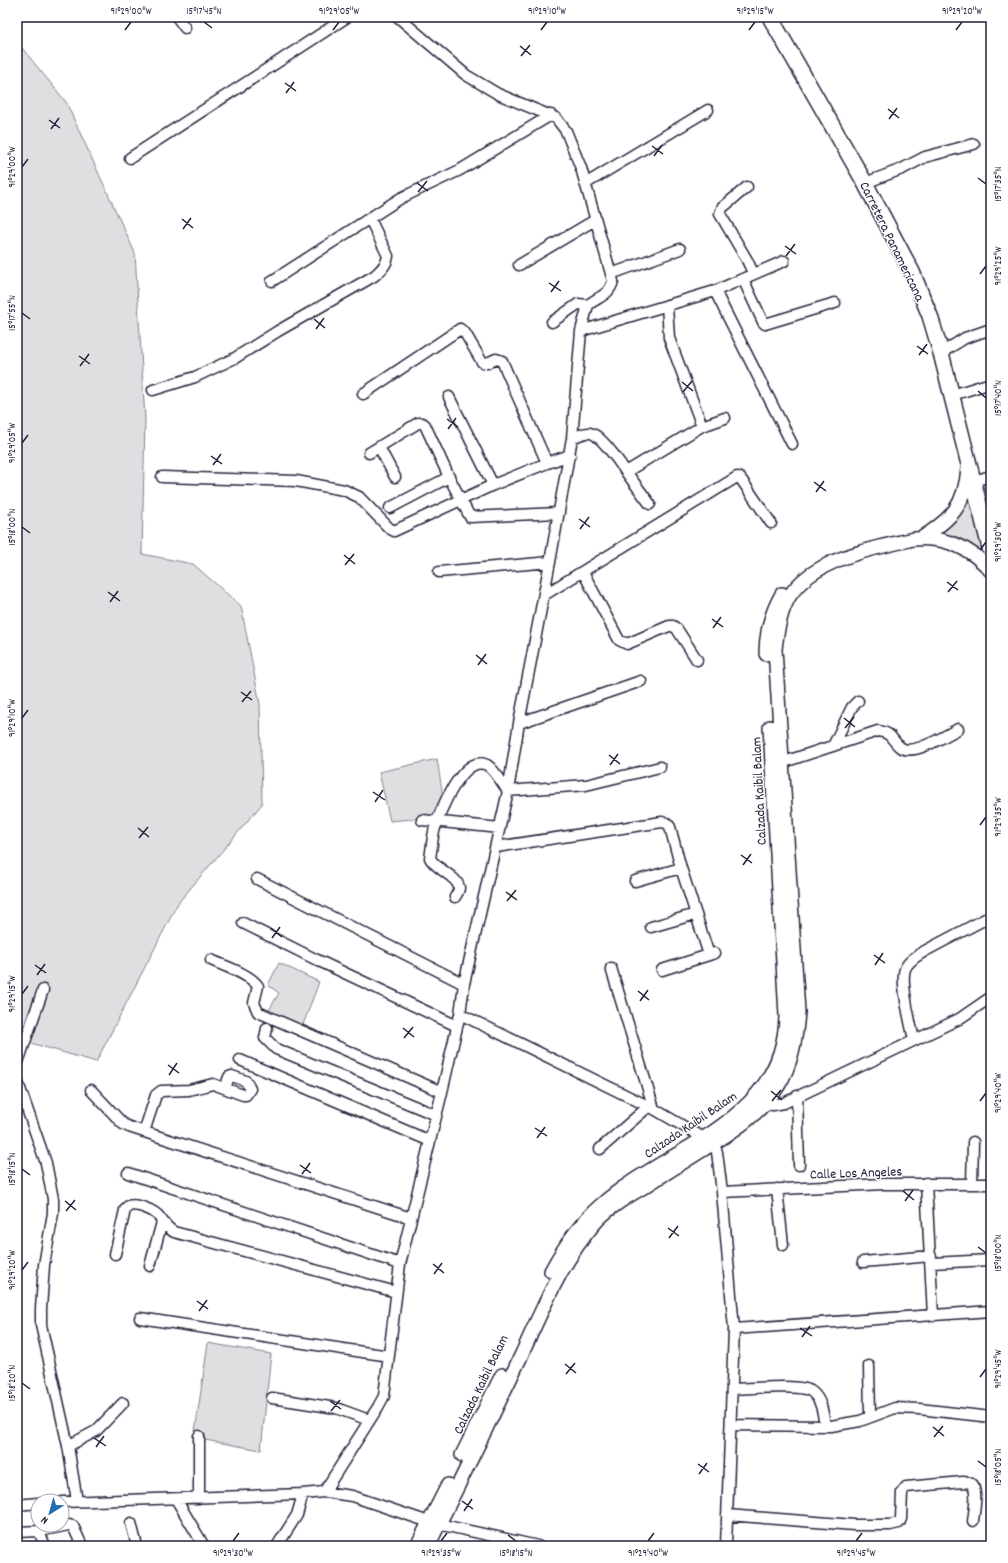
<svg xmlns="http://www.w3.org/2000/svg" width="1008" height="1563" font-family="Dekko,sans-serif">
<rect width="100%" height="100%" fill="#fff"/>
<filter id="ink" filterUnits="userSpaceOnUse"><feTurbulence type="fractalNoise" baseFrequency=".025" numOctaves="2"/><feDisplacementMap in="SourceGraphic" scale="8" xChannelSelector="R" yChannelSelector="G"/><feConvolveMatrix kernelMatrix="1 2 1 2 8 2 1 2 1" color-interpolation-filters="sRGB"/></filter>
<g filter="url(#ink)">
<path fill="#dfdfe2" stroke="#80808e" d="M 17,42 L 66,102 L 135,253 L 145,419 L 142,554 L 193,564 L 241,606 L 260,704 L 262,804 L 178,903 L 96,1062 L 17,1039 Z
M 968,485 L 990,560 L 926,538 Z
M 437,759 L 446,816 L 390,821 L 379,772 Z
M 279,963 L 319,982 L 301,1030 L 266,1015 L 279,993 L 268,985 Z
M 208,1343 L 271,1354 L 261,1450 L 194,1438 Z"/>
<g fill="none" stroke-linecap="round" stroke-linejoin="round">
<defs>
<path id="minor" d="M 177,17 L 185,28
M 130,158 L 347,17
M 865,183 L 902,169 L 925,157 L 974,144
M 585,184 L 708,110
M 747,187 L 722,208 L 720,214 L 747,260 L 753,273
M 519,265 L 595,220
M 611,274 L 680,249
M 743,279 L 763,322 L 765,324 L 835,303
M 272,281 L 401,198 L 460,170 L 551,115
M 715,291 L 792,444
M 667,305 L 669,338 L 702,426
M 552,322 L 578,304 L 588,305
M 581,331 L 715,291 L 784,261
M 941,353 L 965,338 L 991,329
M 153,390 L 195,377 L 235,358 L 278,331 L 374,276 C 380,271 387,265 388,256 L 370,219
M 363,394 L 460,329 L 465,333 L 482,362 L 487,363 L 496,359 L 502,361 L 547,463
M 952,395 L 991,383
M 449,397 L 493,485
M 572,438 C 578,436 584,432 590,433 C 600,434 620,463 626,472 L 702,426 L 725,418
M 379,447 L 395,477
M 369,453 L 418,423 L 422,423 L 425,425 L 449,477 L 470,517 L 559,513
M 626,472 L 650,504
M 162,477 L 296,481 L 344,490 L 359,497 L 389,528 L 394,531 L 493,485 L 547,463 L 570,455
M 973,481 L 991,476
M 390,508 L 449,477
M 439,572 L 550,562
M 583,572 L 619,640 L 627,644 L 669,626 L 673,626 L 677,629 L 697,660
M 544,595 L 737,477 L 740,478 L 743,482 L 771,523
M 519,723 L 641,681
M 833,746 L 852,707 L 858,701
M 781,763 L 878,731 C 893,733 891,740 900,747 C 912,757 945,736 958,729
M 422,820 L 500,828
M 496,847 L 662,822 L 667,823 L 670,827 L 681,868 L 709,955
M 257,879 L 464,984
M 635,881 L 681,868
M 455,897 C 457,894 459,891 459,888 C 459,877 435,869 430,858 C 432,848 432,837 435,828 C 439,812 464,753 487,765 C 495,770 502,783 508,791 L 586,785 L 660,767
M 243,923 L 315,959 L 457,1026
M 651,927 L 696,914
M 211,960 C 224,966 250,974 258,986 L 254,1003 L 258,1012 L 442,1092
M 611,968 L 654,1109
M 662,970 L 715,953
M 460,1014 L 654,1109 L 714,1144 L 717,1152 L 722,1192 L 734,1329 L 726,1546
M 267,1028 L 265,1038 L 276,1049 L 436,1115
M 914,1040 C 911,1025 900,983 905,969 C 908,961 917,956 923,952 L 991,916
M 240,1060 L 430,1141
M 17,1065 L 43,990
M 17,1080 L 46,1163 L 53,1199 L 53,1213 L 44,1265 L 41,1309 L 41,1325 L 68,1446 L 77,1501
M 91,1090 L 123,1124 L 129,1127 L 411,1218
M 797,1096 L 799,1165
M 765,1104 L 773,1105 L 784,1103 L 959,1019 L 991,997
M 144,1132 L 156,1095 L 161,1091 L 189,1090 L 213,1084 L 243,1095 L 246,1095 L 250,1089 L 246,1081 L 232,1076 L 229,1077 L 225,1088
M 600,1149 L 649,1106
M 128,1173 L 400,1264
M 926,1183 L 933,1316
M 972,1184 L 973,1142
M 777,1189 L 783,1245
M 722,1192 L 884,1184 L 991,1184
M 115,1254 L 125,1210 L 128,1206 C 136,1203 155,1210 160,1218 C 165,1224 167,1228 174,1232 L 396,1292
M 863,1262 L 931,1256
M 931,1263 L 991,1260
M 150,1266 L 162,1222
M 140,1318 L 389,1356
M 734,1329 L 991,1311
M 869,1366 L 870,1416
M 732,1389 C 748,1389 802,1383 812,1392 C 822,1400 823,1414 825,1426
M 272,1398 L 336,1408 L 369,1420
M 731,1425 L 831,1426 L 860,1421 L 895,1408 L 919,1409 L 991,1417
M 68,1446 L 96,1431 L 123,1403
M 324,1492 L 378,1407 L 384,1396 L 400,1264 L 442,1092 L 460,1014 L 464,984 L 508,791 L 519,723 L 550,562 L 572,438 L 581,331 L 588,305 C 598,297 610,295 613,281 L 581,168 L 566,131 L 556,118 L 498,94 L 466,75 L 398,17
M 199,1498 L 199,1436
M 176,1499 L 204,1546
M 62,1502 L 303,1494 L 324,1492 L 352,1496 L 429,1522 L 538,1546
M 17,1505 L 38,1503
M 727,1515 L 854,1525 L 890,1525 L 899,1523 L 901,1519 L 902,1492 L 906,1487 L 963,1482 C 965,1482 968,1482 970,1483 C 979,1488 974,1512 973,1521
M 131,1523 L 137,1546
M 39,1531 L 45,1546
M 17,1532 L 39,1531 L 69,1525 L 73,1526 L 82,1546
M 277,1546 L 297,1515 L 303,1494"/>
<path id="major" d="M 922,538 C 952,518 965,506 968,468
M 766,654 C 766,632 771,613 782,594
M 551,1271 C 564,1247 579,1224 600,1206 C 667,1146 784,1124 786,1016 L 770,727
M 462,1455 L 502,1375
M 417,1546 L 448,1485
M 428,1546 C 459,1484 490,1421 520,1358 C 541,1313 560,1264 593,1225 C 607,1208 628,1196 647,1185 C 666,1173 685,1161 704,1149 C 732,1132 761,1114 778,1086 C 792,1064 796,1037 798,1012 L 775,649 C 777,631 780,612 789,597 C 812,559 874,548 914,539 C 944,536 972,548 991,571"/>
<path id="highway" d="M 770,17 L 865,183 L 912,272 L 930,316 L 941,353 L 991,552"/>
</defs>
<use href="#minor" stroke="#22223b" stroke-width="13"/>
<use href="#major" stroke="#22223b" stroke-width="16"/>
<use href="#highway" stroke="#22223b" stroke-width="18"/>
<use href="#minor" stroke="#fff" stroke-width="10"/>
<use href="#major" stroke="#fff" stroke-width="13"/>
<use href="#highway" stroke="#fff" stroke-width="15"/>
</g>
</g>
<path fill="none" stroke="#22223b" stroke-width="1.5" d="M 204,22 L 212,28M 125,30 L 131,22M 333,30 L 339,22M 541,30 L 547,22M 749,30 L 755,22M 956,30 L 962,22M 520,46 L 531,55M 521,56 L 530,45M 285,83 L 296,91M 286,93 L 294,82M 888,109 L 899,118M 889,119 L 897,108M 49,120 L 60,128M 51,129 L 59,118M 652,146 L 663,154M 654,156 L 662,145M 22,167 L 28,159M 978,178 L 986,184M 417,183 L 428,191M 418,192 L 427,181M 182,219 L 193,228M 183,229 L 191,218M 785,246 L 796,254M 786,256 L 795,244M 980,274 L 986,266M 549,283 L 561,291M 551,292 L 559,281M 22,313 L 30,319M 314,319 L 325,328M 316,329 L 324,318M 917,346 L 928,354M 919,355 L 927,344M 79,356 L 90,364M 80,366 L 89,354M 682,382 L 693,391M 978,391 L 986,398M 683,392 L 692,381M 447,419 L 458,427M 448,429 L 456,418M 22,443 L 28,435M 211,456 L 222,464M 213,465 L 221,454M 814,482 L 826,491M 816,492 L 824,481M 579,519 L 590,527M 22,527 L 30,533M 580,529 L 589,517M 980,550 L 986,542M 344,555 L 355,564M 345,565 L 354,554M 947,582 L 958,590M 108,592 L 120,601M 948,592 L 957,581M 110,602 L 118,591M 712,619 L 723,627M 713,628 L 721,617M 476,655 L 487,664M 478,665 L 486,654M 241,692 L 252,700M 242,702 L 251,691M 22,718 L 28,710M 844,718 L 855,727M 845,728 L 854,717M 609,755 L 620,764M 610,765 L 618,754M 373,792 L 385,800M 375,802 L 383,790M 980,825 L 986,817M 138,828 L 149,837M 139,838 L 148,827M 741,855 L 752,863M 743,865 L 751,854M 506,892 L 517,900M 507,901 L 516,890M 271,928 L 282,937M 272,938 L 280,927M 874,955 L 885,963M 35,965 L 46,973M 875,965 L 883,953M 37,975 L 45,964M 638,991 L 649,1000M 22,994 L 28,986M 640,1001 L 648,990M 403,1028 L 414,1037M 404,1038 L 413,1027M 168,1065 L 179,1073M 169,1075 L 177,1063M 771,1091 L 782,1100M 772,1101 L 781,1090M 980,1101 L 986,1093M 535,1128 L 547,1136M 537,1138 L 545,1127M 300,1165 L 311,1173M 22,1169 L 30,1175M 302,1174 L 310,1163M 903,1191 L 914,1200M 65,1201 L 76,1210M 905,1201 L 913,1190M 66,1211 L 75,1200M 668,1228 L 679,1236M 669,1238 L 678,1226M 978,1247 L 986,1253M 433,1264 L 444,1273M 22,1270 L 28,1262M 434,1274 L 442,1263M 197,1301 L 208,1309M 199,1311 L 207,1300M 800,1328 L 812,1336M 802,1337 L 810,1326M 565,1364 L 576,1373M 566,1374 L 575,1363M 980,1377 L 986,1369M 22,1383 L 30,1389M 330,1401 L 341,1409M 331,1411 L 340,1400M 933,1427 L 944,1436M 934,1437 L 943,1426M 94,1438 L 106,1446M 96,1447 L 104,1436M 978,1461 L 986,1467M 698,1464 L 709,1472M 699,1474 L 707,1463M 462,1501 L 473,1509M 464,1511 L 472,1499M 508,1535 L 516,1541M 233,1541 L 239,1533M 441,1541 L 447,1533M 648,1541 L 654,1533M 856,1541 L 862,1533"/>
<g text-anchor="middle" stroke-width="3" stroke-linejoin="round" paint-order="stroke">
<g font-size="14" fill="#22223b" stroke="#fff">
<text transform="translate(893 241) rotate(64)" y="5">Carretera Panamericana</text>
<text transform="translate(758 791) rotate(-93)" y="5">Calzada Kaibil Balam</text>
<text transform="translate(690 1124) rotate(-34)" y="5">Calzada Kaibil Balam</text>
<text transform="translate(856 1172) rotate(-2)" y="5">Calle Los Angeles</text>
<text transform="translate(480 1384) rotate(-64)" y="5">Calzada Kaibil Balam</text>
</g>
</g>
<rect width="1008" height="1563" fill="none" stroke="#fff" stroke-width="44"/>
<g transform="translate(50 1513) rotate(217)"><circle r="19" fill="#ffffff" stroke="#a7a7b1"/>
<path d="M0-3L7 15L0 10L-7 15Z" fill="#1f6fb2"/>
<text y="-6" font-size="11" font-weight="bold" text-anchor="middle" fill="#22223b">N</text>
</g>
<rect x="22" y="22" width="964" height="1519" fill="none" stroke="#22223b" stroke-width="1.5"/>
<g font-size="10" text-anchor="middle" fill="#22223b">
<text x="131" y="14">91°29'00"W</text>
<text x="204" y="14">15°17'45"N</text>
<text x="339" y="14">91°29'05"W</text>
<text x="547" y="14">91°29'10"W</text>
<text x="755" y="14">91°29'15"W</text>
<text x="962" y="14">91°29'20"W</text>
<text transform="translate(11 167) rotate(-90)" y="4">91°29'00"W</text>
<text transform="translate(997 184) rotate(-90)" y="4">15°17'35"N</text>
<text transform="translate(997 266) rotate(-90)" y="4">91°29'25"W</text>
<text transform="translate(11 313) rotate(-90)" y="4">15°17'55"N</text>
<text transform="translate(997 398) rotate(-90)" y="4">15°17'40"N</text>
<text transform="translate(11 443) rotate(-90)" y="4">91°29'05"W</text>
<text transform="translate(11 527) rotate(-90)" y="4">15°18'00"N</text>
<text transform="translate(997 542) rotate(-90)" y="4">91°29'30"W</text>
<text transform="translate(11 718) rotate(-90)" y="4">91°29'10"W</text>
<text transform="translate(997 817) rotate(-90)" y="4">91°29'35"W</text>
<text transform="translate(11 994) rotate(-90)" y="4">91°29'15"W</text>
<text transform="translate(997 1093) rotate(-90)" y="4">91°29'40"W</text>
<text transform="translate(11 1169) rotate(-90)" y="4">15°18'15"N</text>
<text transform="translate(997 1253) rotate(-90)" y="4">15°18'00"N</text>
<text transform="translate(11 1270) rotate(-90)" y="4">91°29'20"W</text>
<text transform="translate(997 1369) rotate(-90)" y="4">91°29'45"W</text>
<text transform="translate(11 1383) rotate(-90)" y="4">15°18'20"N</text>
<text transform="translate(997 1467) rotate(-90)" y="4">15°18'05"N</text>
<text x="233" y="1556">91°29'30"W</text>
<text x="441" y="1556">91°29'35"W</text>
<text x="516" y="1556">15°18'15"N</text>
<text x="648" y="1556">91°29'40"W</text>
<text x="856" y="1556">91°29'45"W</text>
</g>
</svg>
